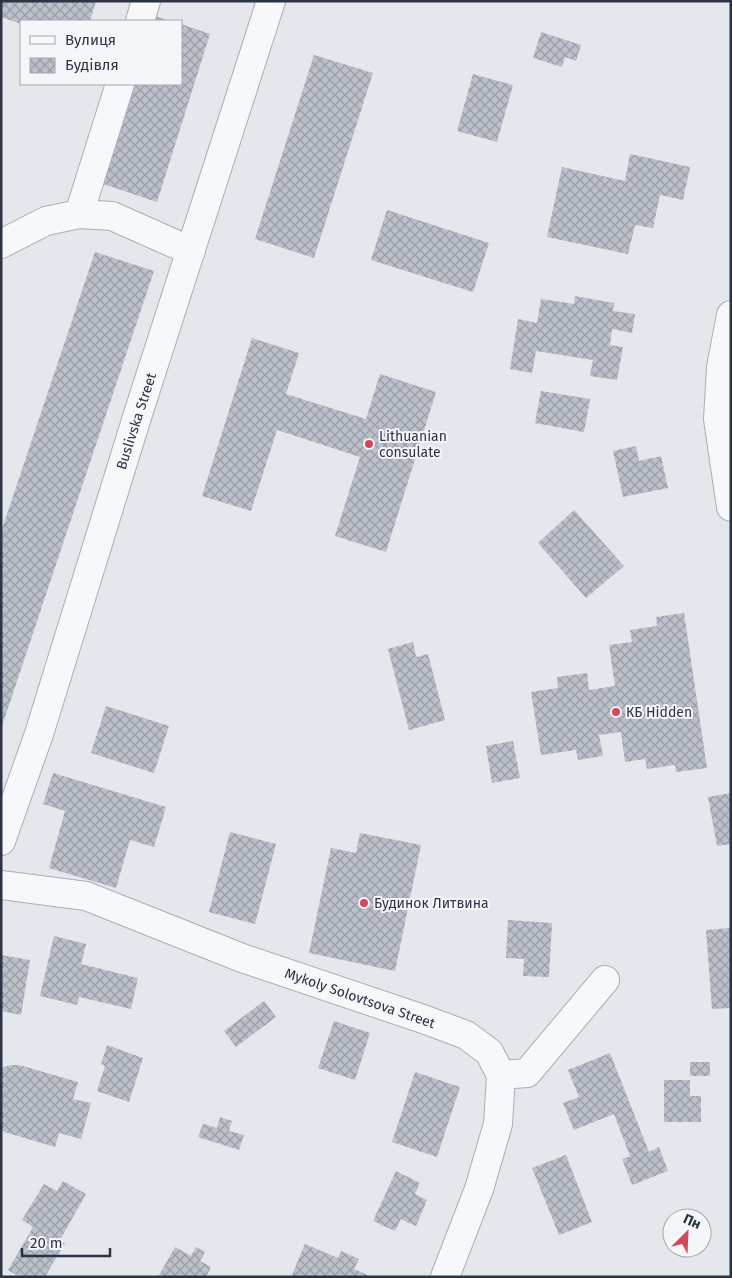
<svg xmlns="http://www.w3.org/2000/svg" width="732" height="1278" font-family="'Fira Sans',sans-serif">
<defs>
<pattern id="building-cross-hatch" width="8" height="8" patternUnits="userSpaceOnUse" patternTransform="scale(1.25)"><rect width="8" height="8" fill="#bbc0ca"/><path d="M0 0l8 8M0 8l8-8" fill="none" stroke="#989da6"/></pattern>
</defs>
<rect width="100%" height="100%" fill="#e4e7ec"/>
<path fill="url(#building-cross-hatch)" d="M 1,1 L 96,1 L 90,21 L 21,21 L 21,24 L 1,17 Z
M 155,16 L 170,21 L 154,21 Z
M 181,24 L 210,34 L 157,202 L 103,184 L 134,84 L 181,84 Z
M 541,32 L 581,45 L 576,61 L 565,57 L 562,67 L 533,58 Z
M 314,55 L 373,73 L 314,258 L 255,239 Z
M 473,74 L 513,85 L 497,142 L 457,131 Z
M 630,154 L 690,167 L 683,200 L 660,195 L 653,228 L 635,225 L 628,254 L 547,237 L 562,167 L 625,181 Z
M 387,210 L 489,243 L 473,292 L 371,260 Z
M 95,252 L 154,271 L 1,729 L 1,532 Z
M 575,296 L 614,303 L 613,311 L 635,314 L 632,333 L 612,329 L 610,345 L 623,347 L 617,380 L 590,376 L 593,360 L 536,351 L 532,373 L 510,369 L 518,319 L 537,323 L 541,299 L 574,304 Z
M 252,338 L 299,353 L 286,394 L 366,419 L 380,374 L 436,392 L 386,552 L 335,536 L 360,457 L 277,430 L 251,511 L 202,496 Z
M 541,391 L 590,399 L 584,432 L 535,423 Z
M 636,446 L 639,461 L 661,456 L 668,488 L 623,497 L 613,451 Z
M 574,510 L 624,566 L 586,598 L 538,543 Z
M 684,613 L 707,768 L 676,772 L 675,765 L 647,769 L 645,759 L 625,762 L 621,732 L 599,735 L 603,756 L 578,760 L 576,750 L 541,755 L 531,692 L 558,688 L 557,677 L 587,673 L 589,690 L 615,686 L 609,645 L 632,642 L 630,630 L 657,626 L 656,617 Z
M 413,642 L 416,657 L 428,654 L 445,720 L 409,730 L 388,649 Z
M 106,706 L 169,726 L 154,773 L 91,753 Z
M 513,741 L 520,778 L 492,783 L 486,746 Z
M 53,773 L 166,807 L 154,847 L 130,840 L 116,888 L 49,868 L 65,811 L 43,804 Z
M 731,793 L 731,844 L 717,846 L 708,797 Z
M 230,832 L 276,844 L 255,924 L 209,912 Z
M 360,833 L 421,845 L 395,971 L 309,953 L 331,848 L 356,853 Z
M 508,920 L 552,923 L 549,977 L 523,976 L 524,959 L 506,958 Z
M 731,928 L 731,1008 L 712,1009 L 706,930 Z
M 54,936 L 86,944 L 81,964 L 138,978 L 131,1009 L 79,997 L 77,1005 L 40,996 Z
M 1,955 L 30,960 L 21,1015 L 1,1011 Z
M 264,1001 L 276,1017 L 236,1047 L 224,1031 Z
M 334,1021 L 370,1033 L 355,1080 L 318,1068 Z
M 107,1045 L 143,1058 L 129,1102 L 97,1091 L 105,1066 L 101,1064 Z
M 610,1053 L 649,1152 L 659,1147 L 668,1171 L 632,1185 L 622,1159 L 630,1156 L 614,1114 L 574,1130 L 563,1103 L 579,1097 L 568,1070 Z
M 690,1062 L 710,1062 L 710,1076 L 690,1076 Z
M 11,1065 L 19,1065 L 78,1082 L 73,1099 L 91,1103 L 81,1139 L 59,1133 L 55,1147 L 1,1131 L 1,1068 Z
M 415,1072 L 460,1087 L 437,1157 L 392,1142 Z
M 664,1080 L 690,1080 L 690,1096 L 701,1096 L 701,1122 L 664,1122 Z
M 220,1117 L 232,1121 L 229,1131 L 244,1135 L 239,1150 L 198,1137 L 203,1124 L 217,1128 Z
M 566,1155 L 592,1222 L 559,1235 L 532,1168 Z
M 396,1171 L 420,1183 L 415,1194 L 427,1200 L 416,1226 L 401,1219 L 395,1231 L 373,1221 Z
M 63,1181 L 86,1194 L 60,1240 L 65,1243 L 45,1277 L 20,1277 L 8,1270 L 33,1227 L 22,1220 L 44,1184 L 57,1191 Z
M 305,1244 L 338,1258 L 341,1251 L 359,1259 L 354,1269 L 372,1277 L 291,1277 Z
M 175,1247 L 191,1256 L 196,1247 L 205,1252 L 200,1261 L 211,1267 L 206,1277 L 158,1277 Z"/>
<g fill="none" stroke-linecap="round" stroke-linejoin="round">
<defs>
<path id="minor" d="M 140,21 L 146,1
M 79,214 L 120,84
M 1,244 L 46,221 L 79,214 L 112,216 L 191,251
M 731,315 L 721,367 L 718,419 L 731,507
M 1,841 L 39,734 L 137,417 L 271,1
M 1,885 L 86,896 L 242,958 L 423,1019 L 466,1035 L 489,1052 L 501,1075 L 498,1124 L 479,1189 L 445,1277
M 501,1075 L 527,1073 L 605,980"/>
</defs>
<use href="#minor" stroke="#a9aeb7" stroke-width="30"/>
<use href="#minor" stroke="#f7f8fa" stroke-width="28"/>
</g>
<g fill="#d1495b" stroke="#f4f6f9" stroke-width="2">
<circle cx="369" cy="444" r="5"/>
<circle cx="616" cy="712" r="5"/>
<circle cx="364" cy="903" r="5"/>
</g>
<g text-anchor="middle" stroke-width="4" stroke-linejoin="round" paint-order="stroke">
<g font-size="14" fill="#2b3445" stroke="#f4f6f9">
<text transform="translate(136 421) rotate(-72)" y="5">Buslivska Street</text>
<text transform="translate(360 998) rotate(19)" y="5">Mykoly Solovtsova Street</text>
</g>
<g font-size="14" fill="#2b3445" stroke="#f4f6f9" text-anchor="start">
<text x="379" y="441">Lithuanian<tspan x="379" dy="16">consulate</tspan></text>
<text x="626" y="717">КБ Hidden</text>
<text x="374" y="908">Будинок Литвина</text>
</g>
</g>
<rect width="732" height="1278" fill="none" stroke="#2b3445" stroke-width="5"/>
<rect x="20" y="20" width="162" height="65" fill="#f4f6f9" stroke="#a4a8b1"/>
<rect x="30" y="36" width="25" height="8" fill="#f7f8fa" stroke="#a4a8b1"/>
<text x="65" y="45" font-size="15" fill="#2b3445">Вулиця</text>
<rect x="30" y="58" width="25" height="15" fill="url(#building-cross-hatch)" stroke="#a4a8b1"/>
<text x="65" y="70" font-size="15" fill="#2b3445">Будівля</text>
<g transform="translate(687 1233) rotate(24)"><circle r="24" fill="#f4f6f9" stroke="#a4a8b1"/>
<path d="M0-4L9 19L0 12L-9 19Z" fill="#d1495b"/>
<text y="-8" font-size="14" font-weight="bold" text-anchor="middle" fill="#2b3445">Пн</text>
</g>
<path d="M22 1248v8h88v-8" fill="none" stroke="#2b3445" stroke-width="2.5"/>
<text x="30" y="1248" font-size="15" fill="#2b3445" stroke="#f4f6f9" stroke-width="4" paint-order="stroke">20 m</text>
</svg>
